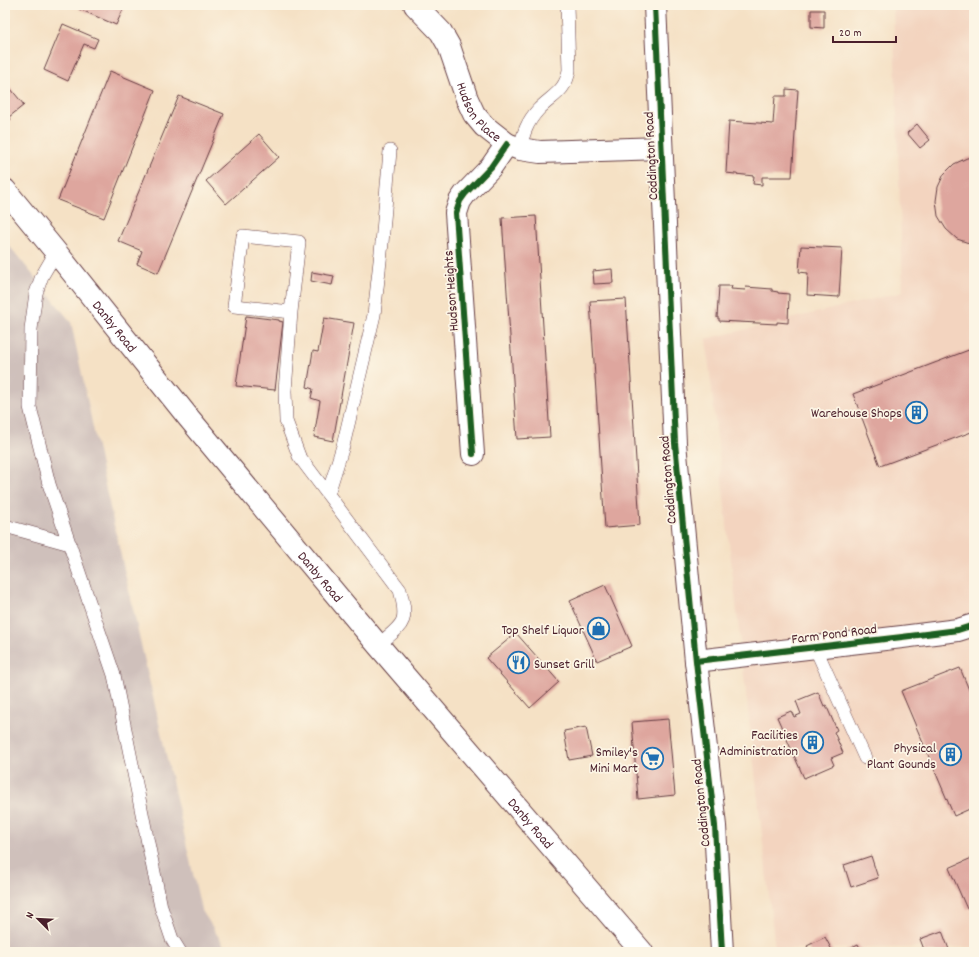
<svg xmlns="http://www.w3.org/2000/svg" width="979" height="957" font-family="Dekko,sans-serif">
<rect width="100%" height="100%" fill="#fcf5e5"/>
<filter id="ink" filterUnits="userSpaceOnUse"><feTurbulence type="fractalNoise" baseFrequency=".025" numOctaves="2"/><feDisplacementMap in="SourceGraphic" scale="8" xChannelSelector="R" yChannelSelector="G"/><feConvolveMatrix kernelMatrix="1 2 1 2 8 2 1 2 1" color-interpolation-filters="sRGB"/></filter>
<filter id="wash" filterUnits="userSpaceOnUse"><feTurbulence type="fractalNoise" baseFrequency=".012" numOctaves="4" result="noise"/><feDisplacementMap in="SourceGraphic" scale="16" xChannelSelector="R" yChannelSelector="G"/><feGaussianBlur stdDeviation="0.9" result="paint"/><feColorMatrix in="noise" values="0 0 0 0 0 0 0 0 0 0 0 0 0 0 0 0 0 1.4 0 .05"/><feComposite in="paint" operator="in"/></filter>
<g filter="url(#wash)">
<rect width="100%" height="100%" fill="#f5e1c5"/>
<path fill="#f3d4bf" d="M 893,5 L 974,5 L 974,947 L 775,949 L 706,339 L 903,292 Z"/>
<path fill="#cfc0bb" d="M 7,243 L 71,322 L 105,485 L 201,909 L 228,952 L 5,952 L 5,248 Z"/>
<g id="blocks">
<path fill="#dea69e" d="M 81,5 L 125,5 L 116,25 L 79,9 Z
M 811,10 L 824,10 L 824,28 L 811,27 Z
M 63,24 L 98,39 L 94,48 L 84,44 L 68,81 L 44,70 Z
M 110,71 L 155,90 L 104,218 L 58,200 Z
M 6,83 L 24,105 L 9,117 L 11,119 L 5,124 L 5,84 Z
M 786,89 L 798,90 L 792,177 L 762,177 L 762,185 L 753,184 L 754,176 L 726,173 L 729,121 L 773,124 L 775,96 L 786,96 Z
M 179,96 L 224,114 L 158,273 L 137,264 L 142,251 L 118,241 Z
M 917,124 L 930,140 L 920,148 L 907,133 Z
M 259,134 L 279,157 L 226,204 L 206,181 Z
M 974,157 L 974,244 L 972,244 L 957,239 L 946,229 L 938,216 L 936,201 L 938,187 L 944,174 L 954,164 L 967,158 Z
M 536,216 L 550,437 L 517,439 L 502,218 Z
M 801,246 L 842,248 L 839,297 L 807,295 L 808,273 L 799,272 Z
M 612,269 L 613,283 L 594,284 L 593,271 Z
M 312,272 L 334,276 L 332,285 L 311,281 Z
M 719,286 L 732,286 L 731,289 L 745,290 L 746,287 L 772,289 L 772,291 L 778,292 L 778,293 L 789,294 L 788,323 L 777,322 L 777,324 L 719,321 L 719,318 L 717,318 Z
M 626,299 L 640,525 L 605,528 L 590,301 Z
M 246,316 L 279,320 L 279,321 L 283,322 L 275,390 L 236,386 Z
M 324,318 L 354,323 L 333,441 L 314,437 L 320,401 L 311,398 L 313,389 L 307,387 L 313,351 L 318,352 Z
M 974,348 L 974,431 L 880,466 L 853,394 Z
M 605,585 L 632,646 L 597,661 L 570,601 Z
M 516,633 L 559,682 L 530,708 L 486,658 Z
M 960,668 L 974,702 L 974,807 L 954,816 L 901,691 Z
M 818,692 L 824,706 L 826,705 L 837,730 L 834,732 L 843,753 L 831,758 L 834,765 L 804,778 L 777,717 L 791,711 L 794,717 L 801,714 L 796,701 Z
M 668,719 L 675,795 L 638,799 L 632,722 Z
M 586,727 L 592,756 L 569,760 L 564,731 Z
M 871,856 L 878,878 L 851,887 L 844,865 Z
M 974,857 L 974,906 L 967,909 L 949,868 Z
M 942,931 L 950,952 L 925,952 L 920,939 Z
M 825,937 L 833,952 L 810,952 L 807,946 Z
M 858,944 L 862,952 L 842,952 Z"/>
</g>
</g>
<g filter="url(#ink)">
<use href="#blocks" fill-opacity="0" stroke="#643c42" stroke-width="1"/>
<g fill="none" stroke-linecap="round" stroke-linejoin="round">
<defs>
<path id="lane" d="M 520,149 C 523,134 527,122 538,110 C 551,96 566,92 569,70 L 567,5
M 56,252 L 42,276 L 36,293 L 31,329 L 30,407 L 49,484 L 114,675 L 161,907 L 172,939 L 180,952
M 291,312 L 234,306 L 243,236 L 299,242 L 291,312 L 285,391 L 286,421 L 299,456 L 400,590 C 409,624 403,624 378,645
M 328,494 L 343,446 L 374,315 L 382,243 L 390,151
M 5,526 L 70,544
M 815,647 L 865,758"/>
<g id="street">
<path id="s1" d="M 415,5 L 441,32 L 449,46 L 467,99 L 474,114 L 484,126 L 507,144 L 520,149 L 540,152 L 661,148"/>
<path d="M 473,454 L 456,213 L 460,201 L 465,194 L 491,167 L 507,144"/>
<path d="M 696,661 L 902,637 L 958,630 L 974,625"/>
</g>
<g id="secondary">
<path d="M 655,5 L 675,443 L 696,661 L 715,826 L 722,952"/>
<path id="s2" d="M 5,190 L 56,252 L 188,417 L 378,645 L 642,952"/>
</g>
</defs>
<use href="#lane" stroke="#643c42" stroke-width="14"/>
<use href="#street" stroke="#643c42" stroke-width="24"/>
<use href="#secondary" stroke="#643c42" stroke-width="24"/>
<use href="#lane" stroke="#fff" stroke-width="13"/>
<use href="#street" stroke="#fff" stroke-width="22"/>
<use href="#secondary" stroke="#fff" stroke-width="22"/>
<defs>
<path id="cycleway" d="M 655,5 L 675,443 L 696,661 L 715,826 L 722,952
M 473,454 L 456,213 L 460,201 L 465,194 L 491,167 L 507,144
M 696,661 L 902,637 L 958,630 L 974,625"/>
</defs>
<use href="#cycleway" stroke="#fcf5e5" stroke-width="8"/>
<use href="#cycleway" stroke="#1b5e20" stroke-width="6"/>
</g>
</g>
<defs>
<symbol id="building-ring" viewBox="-11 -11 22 22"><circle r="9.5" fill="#fcf5e5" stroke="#1f6fb2" stroke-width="1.5"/><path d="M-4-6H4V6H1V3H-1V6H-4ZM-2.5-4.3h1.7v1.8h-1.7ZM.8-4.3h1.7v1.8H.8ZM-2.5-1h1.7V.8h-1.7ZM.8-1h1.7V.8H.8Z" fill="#1f6fb2"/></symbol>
<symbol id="shop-ring" viewBox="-11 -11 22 22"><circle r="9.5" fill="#fcf5e5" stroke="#1f6fb2" stroke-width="1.5"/><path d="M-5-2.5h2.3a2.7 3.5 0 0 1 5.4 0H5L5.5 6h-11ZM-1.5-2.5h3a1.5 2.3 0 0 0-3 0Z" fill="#1f6fb2"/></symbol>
<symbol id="restaurant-ring" viewBox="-11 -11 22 22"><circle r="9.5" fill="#fcf5e5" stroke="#1f6fb2" stroke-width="1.5"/><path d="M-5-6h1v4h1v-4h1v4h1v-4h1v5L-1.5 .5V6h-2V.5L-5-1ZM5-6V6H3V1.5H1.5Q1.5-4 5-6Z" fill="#1f6fb2"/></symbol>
<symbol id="supermarket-ring" viewBox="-11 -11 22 22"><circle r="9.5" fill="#fcf5e5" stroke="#1f6fb2" stroke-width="1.5"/><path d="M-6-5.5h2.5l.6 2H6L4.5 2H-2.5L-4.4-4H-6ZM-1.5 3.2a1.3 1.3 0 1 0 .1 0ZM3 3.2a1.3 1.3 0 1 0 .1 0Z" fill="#1f6fb2"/></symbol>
</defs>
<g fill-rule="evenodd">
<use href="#building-ring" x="904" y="400" width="25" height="25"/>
<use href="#shop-ring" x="586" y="616" width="25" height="25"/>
<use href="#restaurant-ring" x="506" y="650" width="25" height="25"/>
<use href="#building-ring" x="800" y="730" width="25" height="25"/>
<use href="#building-ring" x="938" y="742" width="25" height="25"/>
<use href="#supermarket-ring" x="640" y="746" width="25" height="25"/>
</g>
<g text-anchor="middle" stroke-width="3.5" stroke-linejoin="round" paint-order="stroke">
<g font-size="14" fill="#4a1f2b" stroke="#fcf5e5">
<text dy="5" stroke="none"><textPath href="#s1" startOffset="127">Hudson Place</textPath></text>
<text transform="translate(650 156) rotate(-93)" y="5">Coddington Road</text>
<text transform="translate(450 291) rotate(-94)" y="5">Hudson Heights</text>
<text dy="5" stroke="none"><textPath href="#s2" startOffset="175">Danby Road</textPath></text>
<text transform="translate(667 480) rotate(-95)" y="5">Coddington Road</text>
<text dy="5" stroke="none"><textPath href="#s2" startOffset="499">Danby Road</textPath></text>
<text transform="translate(834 633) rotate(-7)" y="5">Farm Pond Road</text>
<text transform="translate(700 803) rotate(-96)" y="5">Coddington Road</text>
<text dy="5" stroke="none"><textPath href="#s2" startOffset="823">Danby Road</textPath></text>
</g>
<g font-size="14" fill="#4a1f2b" stroke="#fcf5e5" text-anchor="end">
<text x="902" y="417">Warehouse Shops</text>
<text x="584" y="634">Top Shelf Liquor</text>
<text x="534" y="668" text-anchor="start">Sunset Grill</text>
<text x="798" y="739">Facilities<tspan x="798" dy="16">Administration</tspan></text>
<text x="936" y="752">Physical<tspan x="936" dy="16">Plant Gounds</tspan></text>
<text x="638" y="756">Smiley's<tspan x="638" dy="16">Mini Mart</tspan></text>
</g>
</g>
<rect width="979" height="957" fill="none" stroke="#fcf5e5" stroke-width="20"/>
<g transform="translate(38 919) rotate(294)" stroke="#fcf5e5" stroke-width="3" paint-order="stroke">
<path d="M0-3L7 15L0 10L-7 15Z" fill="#4a1f2b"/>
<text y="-6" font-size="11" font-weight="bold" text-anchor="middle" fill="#4a1f2b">N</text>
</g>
<path d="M833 36v6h63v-6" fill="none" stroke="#4a1f2b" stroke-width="2"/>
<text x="839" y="36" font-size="12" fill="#4a1f2b" stroke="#fcf5e5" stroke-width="3" paint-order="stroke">20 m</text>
</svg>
